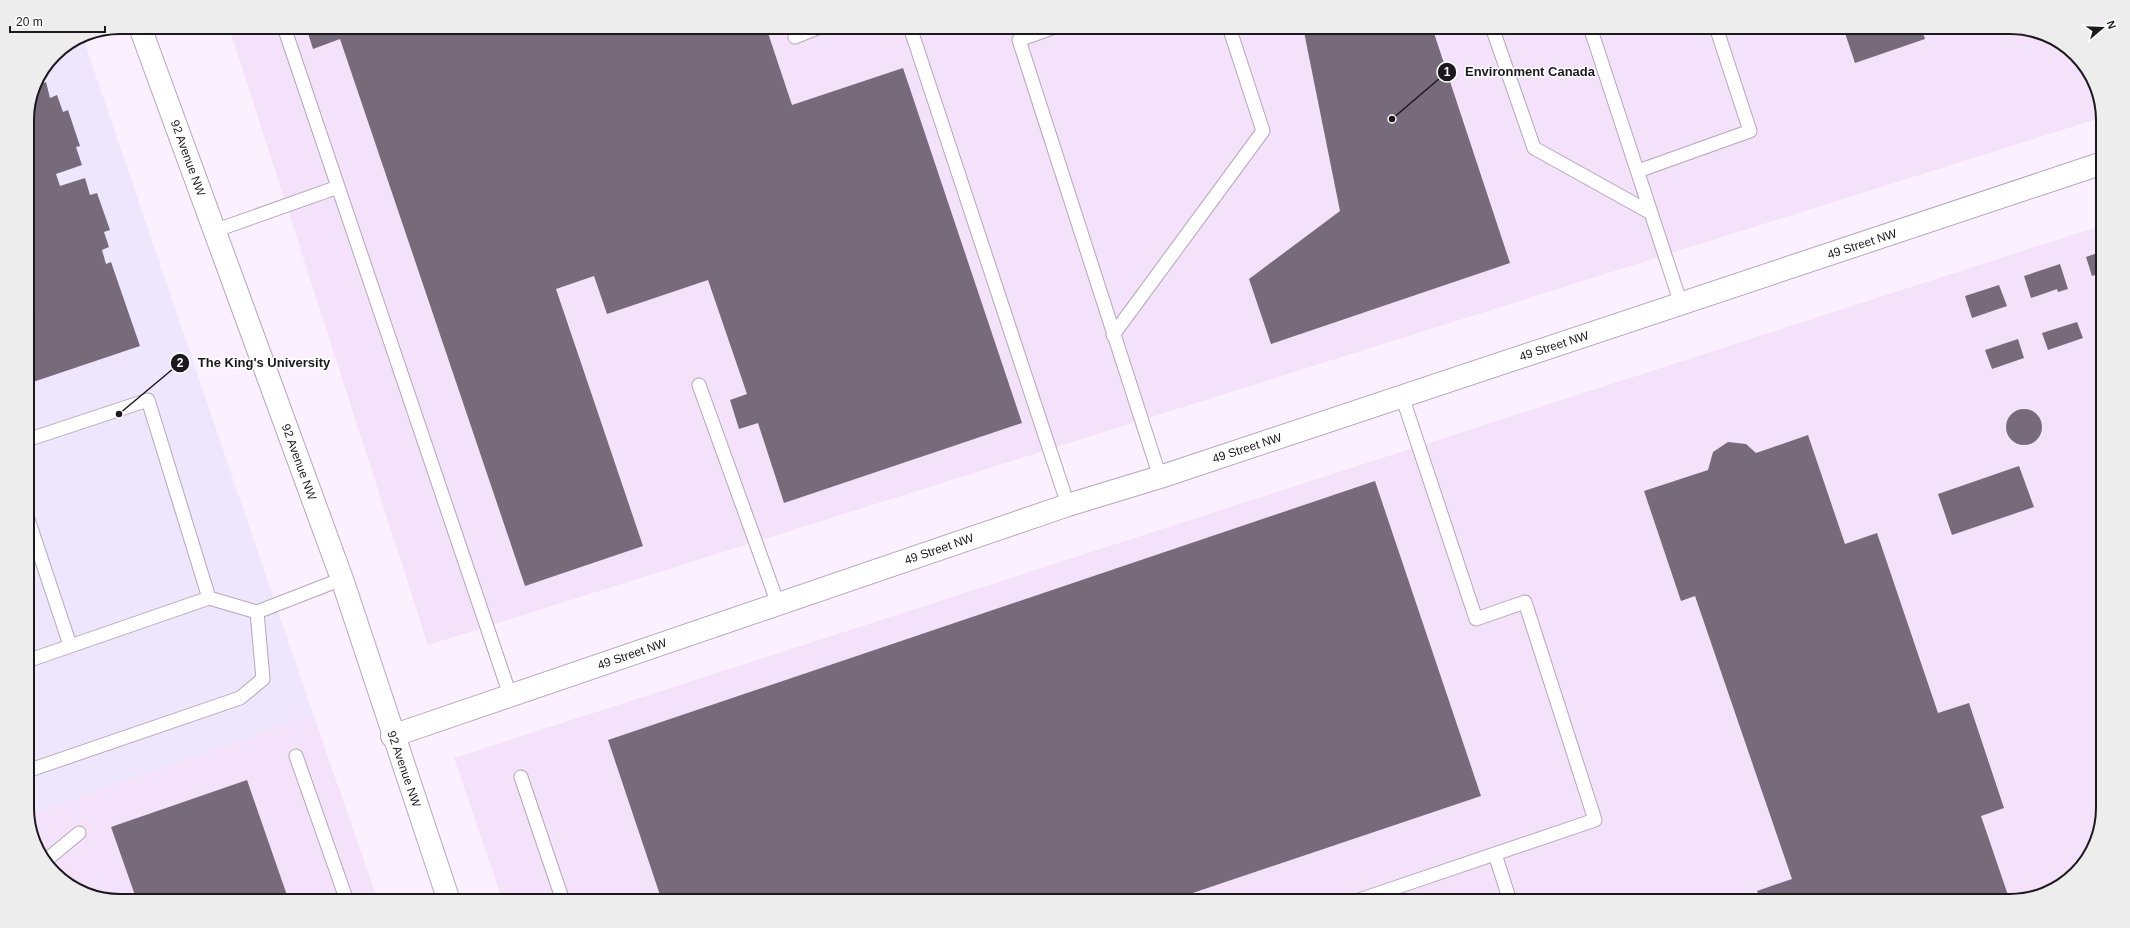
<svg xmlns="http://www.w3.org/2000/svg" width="2130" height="928" font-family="Arial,sans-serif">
<rect width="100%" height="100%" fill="#fbf0ff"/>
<path fill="#f4e1fa" d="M 229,27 L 2010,27 L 2045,34 L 2084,64 L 2103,117 L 428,645 Z
M 2103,225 L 2103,808 L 2096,843 L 2062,885 L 2010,901 L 503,901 L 454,758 Z
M 313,714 L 378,901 L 120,901 L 85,894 L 46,864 L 28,816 Z"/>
<path fill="#eee6fc" d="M 82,35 L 313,714 L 28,816 L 27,114 L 36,79 L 54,54 Z"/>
<path fill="#776b7b" d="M 306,27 L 766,27 L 792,105 L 903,68 L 1022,423 L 784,503 L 758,423 L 739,429 L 730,400 L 747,394 L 708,280 L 607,314 L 594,276 L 556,289 L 643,546 L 525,586 L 340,39 L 313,49 Z
M 1303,27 L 1432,27 L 1510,263 L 1271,344 L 1249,279 L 1340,211 Z
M 1806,27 L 1828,27 L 1809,34 Z
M 1843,27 L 1921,27 L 1925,39 L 1855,63 Z
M 46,82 L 50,98 L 57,95 L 63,112 L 68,110 L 80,146 L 76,147 L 82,165 L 56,174 L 60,186 L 85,178 L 90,195 L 97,193 L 110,230 L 104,232 L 109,247 L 102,250 L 106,264 L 111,262 L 140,346 L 27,384 L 27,114 L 35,86 Z
M 2103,251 L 2103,272 L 2092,276 L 2086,257 Z
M 2060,264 L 2068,289 L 2058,292 L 2057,289 L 2031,298 L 2024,276 Z
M 1999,285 L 2007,306 L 1972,318 L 1965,296 Z
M 2077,322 L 2083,338 L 2048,350 L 2042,333 Z
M 2018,339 L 2024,358 L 1992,369 L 1985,350 Z
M2006 427a18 18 0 1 1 36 0a18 18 0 1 1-36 0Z
M 1808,435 L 1845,544 L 1877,533 L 1938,713 L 1969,703 L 2004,808 L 1981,816 L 2010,901 L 1761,901 L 1757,891 L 1792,879 L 1695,596 L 1681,601 L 1644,491 L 1708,470 L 1713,452 L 1728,442 L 1746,444 L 1756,453 Z
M 2019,466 L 2034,507 L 1952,535 L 1938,494 Z
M 1375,481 L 1481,796 L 1169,901 L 642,901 L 660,895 L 608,740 Z
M 247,780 L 289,901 L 137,901 L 111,827 Z"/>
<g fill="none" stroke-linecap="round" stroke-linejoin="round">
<defs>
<path id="lane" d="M 284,27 L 510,695
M 910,27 L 1068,505
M 1055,27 L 1019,40 L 1160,477
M 1492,27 L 1534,148 L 1651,213
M 1590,27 L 1681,304
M 795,37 L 820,27
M 1638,171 L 1750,131 L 1716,27
M 214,231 L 338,187
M 1113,335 L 1263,131 L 1229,27
M 699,385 L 778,604
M 27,440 L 148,400 L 209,598
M 27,516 L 70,645
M 27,661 L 209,598 L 257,612 L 342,579
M 296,756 L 347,901
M 27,771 L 240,698 L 263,679 L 257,612
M 521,777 L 563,901
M 1495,854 L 1510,901
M 45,861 L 79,833
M 1356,901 L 1595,820 L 1525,602 L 1476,619 L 1402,396"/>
<path id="secondary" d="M 140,27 L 342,579 L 449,901
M 392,736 L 1068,505 L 1160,477 L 2103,163"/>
</defs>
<use href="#lane" stroke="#b5a7b9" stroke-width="15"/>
<use href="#secondary" stroke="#b5a7b9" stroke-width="24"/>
<use href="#lane" stroke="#fff" stroke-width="13"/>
<use href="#secondary" stroke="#fff" stroke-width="22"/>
</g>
<g text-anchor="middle" stroke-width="3" stroke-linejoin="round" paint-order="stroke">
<g font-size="12" fill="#1d181e" stroke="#fff">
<text transform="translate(188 158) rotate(70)" y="4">92 Avenue NW</text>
<text transform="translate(1862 244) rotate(-18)" y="4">49 Street NW</text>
<text transform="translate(1554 346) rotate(-18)" y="4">49 Street NW</text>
<text transform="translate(1247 448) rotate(-18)" y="4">49 Street NW</text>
<text transform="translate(299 462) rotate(70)" y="4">92 Avenue NW</text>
<text transform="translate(939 549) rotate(-19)" y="4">49 Street NW</text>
<text transform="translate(632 654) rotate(-19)" y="4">49 Street NW</text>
<text transform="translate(404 769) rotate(71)" y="4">92 Avenue NW</text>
</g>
</g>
<path d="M0 0H2130V928H0ZM120 34H2010A86 86 0 0 1 2096 120V808A86 86 0 0 1 2010 894H120A86 86 0 0 1 34 808V120A86 86 0 0 1 120 34Z" fill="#ededed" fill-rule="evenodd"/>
<path fill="none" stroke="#1d181e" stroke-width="2" d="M120 34H2010A86 86 0 0 1 2096 120V808A86 86 0 0 1 2010 894H120A86 86 0 0 1 34 808V120A86 86 0 0 1 120 34Z"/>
<path fill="none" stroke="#1d181e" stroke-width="1.5" d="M1392 119L1447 72M119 414L180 363"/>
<g fill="#1d181e" stroke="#fff" stroke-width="1.5">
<circle cx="1392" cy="119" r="4"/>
<circle cx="119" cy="414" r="4"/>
<circle cx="1447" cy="72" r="10"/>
<circle cx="180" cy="363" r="10"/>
</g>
<g font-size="12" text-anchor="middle" font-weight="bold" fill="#fff">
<text x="1447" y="76">1</text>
<text x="180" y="367">2</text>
</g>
<g font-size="13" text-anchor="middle" font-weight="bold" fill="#1d181e" stroke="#fff" stroke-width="3" stroke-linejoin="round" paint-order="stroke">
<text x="1530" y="76">Environment Canada</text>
<text x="264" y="367">The King's University</text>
</g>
<g transform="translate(2102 28) rotate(71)" stroke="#ffffff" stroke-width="3" paint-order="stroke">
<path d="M0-3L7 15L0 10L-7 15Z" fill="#1d181e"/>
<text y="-6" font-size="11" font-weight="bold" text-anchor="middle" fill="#1d181e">N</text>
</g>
<path d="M10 26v6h95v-6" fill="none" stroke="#1d181e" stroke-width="2"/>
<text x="16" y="26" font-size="12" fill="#1d181e" stroke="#ffffff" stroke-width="3" paint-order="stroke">20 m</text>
</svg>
